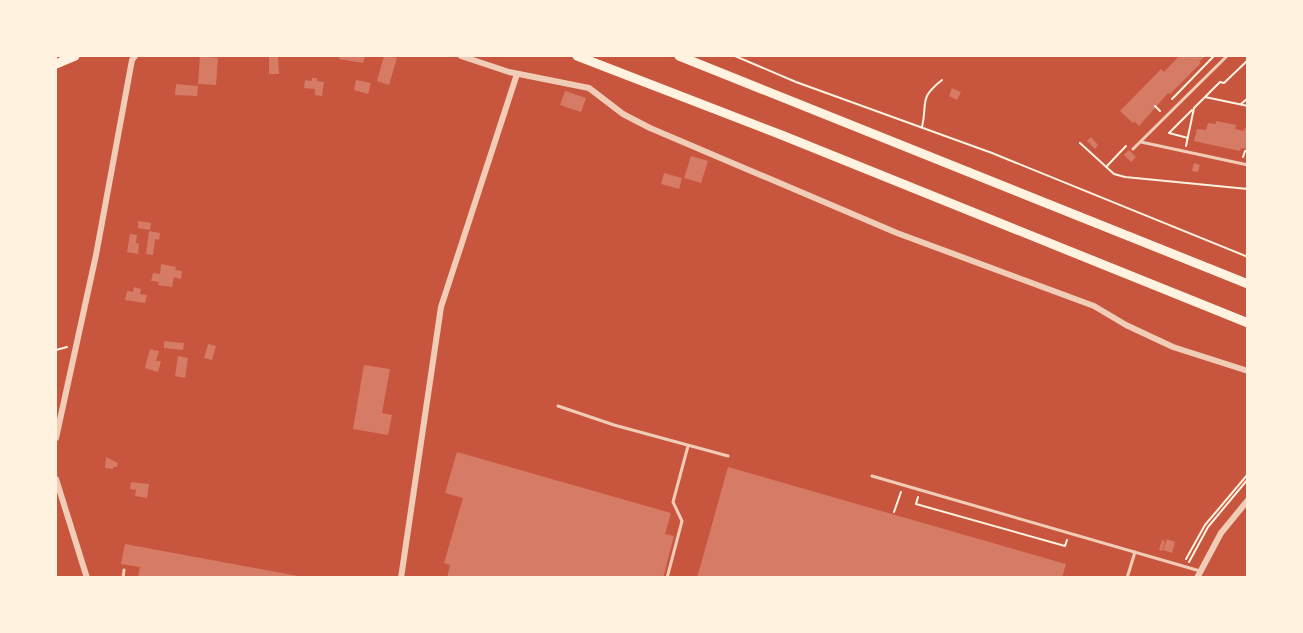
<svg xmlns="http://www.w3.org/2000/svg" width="1303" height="633" font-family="Rubik,sans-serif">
<rect width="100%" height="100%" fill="#c8553d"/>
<path fill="#d67c66" d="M 200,56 L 218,58 L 216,85 L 198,84 Z
M 269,56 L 278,56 L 279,74 L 269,74 Z
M 340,56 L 365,56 L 363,63 L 339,59 Z
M 384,56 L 397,58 L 389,85 L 377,81 Z
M 1176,56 L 1205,56 L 1199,62 L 1201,63 L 1170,94 L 1168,93 L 1139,126 L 1135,122 L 1133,123 L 1120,111 L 1161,69 L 1164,72 L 1178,57 Z
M 312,78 L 317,78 L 317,81 L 324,82 L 322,96 L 315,95 L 315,89 L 304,88 L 305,80 L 312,81 Z
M 356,80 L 371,83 L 368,94 L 354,90 Z
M 176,84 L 198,86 L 197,96 L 175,95 Z
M 952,88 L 961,92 L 957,100 L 949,96 Z
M 565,91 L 586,98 L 581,112 L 560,105 Z
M 1216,121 L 1236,125 L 1235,129 L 1244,131 L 1245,128 L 1248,129 L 1248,149 L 1241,148 L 1240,151 L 1194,141 L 1197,129 L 1206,130 L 1208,123 L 1216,124 Z
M 1091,137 L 1098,145 L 1095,149 L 1087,141 Z
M 1129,150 L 1136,157 L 1131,162 L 1124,155 Z
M 691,156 L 708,161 L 701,183 L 684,178 Z
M 1194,163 L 1200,165 L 1198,172 L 1192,171 Z
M 664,173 L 682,178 L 679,189 L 661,184 Z
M 138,221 L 151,223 L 150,230 L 138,228 Z
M 149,231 L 160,233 L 159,240 L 155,239 L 153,255 L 146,254 Z
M 130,234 L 137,235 L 136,243 L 139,244 L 138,254 L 127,252 Z
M 161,264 L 176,267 L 175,270 L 182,271 L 181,279 L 174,277 L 172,287 L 158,285 L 159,282 L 151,281 L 153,273 L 160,274 Z
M 134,287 L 141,289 L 140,294 L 147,295 L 145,303 L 125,300 L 127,291 L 133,292 Z
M 164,341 L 184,343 L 183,350 L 164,348 Z
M 208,344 L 216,346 L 212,360 L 204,358 Z
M 150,349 L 159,351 L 156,361 L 161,361 L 158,372 L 145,368 Z
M 178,356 L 188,358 L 185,378 L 175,376 Z
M 364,365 L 390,369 L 382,413 L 392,415 L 388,435 L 353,429 Z
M 457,452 L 671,513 L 665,534 L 674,536 L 663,578 L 447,578 L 450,565 L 444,563 L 463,498 L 445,493 Z
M 106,457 L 118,463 L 117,467 L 113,467 L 113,469 L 105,468 Z
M 728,467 L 1066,564 L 1062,578 L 697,578 Z
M 131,482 L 149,484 L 147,498 L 135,496 L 136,490 L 130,489 Z
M 1167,539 L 1175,542 L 1172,553 L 1163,550 Z
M 1162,540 L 1165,541 L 1162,551 L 1159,550 Z
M 125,544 L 298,576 L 298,578 L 138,578 L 140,567 L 121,564 Z"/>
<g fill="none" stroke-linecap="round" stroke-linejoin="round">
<path stroke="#fff3e0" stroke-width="2" d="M 735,56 L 796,82 L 992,153 L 1248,257
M 1205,97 L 1248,106
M 1172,99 L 1214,56
M 1241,104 L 1248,98
M 1155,106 L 1160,111
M 922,127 C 928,102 918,99 942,80
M 1188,138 L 1169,133 L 1192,110
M 1080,143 L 1114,174 L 1125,177 L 1248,189
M 1186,146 L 1194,108 L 1220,82 L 1224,83 L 1248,60
M 1243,157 L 1245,151 L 1247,151
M 1106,167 L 1126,146
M 56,350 L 67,347
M 918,497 L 916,504 L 1065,546 L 1067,540
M 894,512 L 901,492
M 1186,559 L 1205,525 L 1248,474
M 1189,562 L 1208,527 L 1248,479"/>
<path stroke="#f1ccb7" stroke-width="3" d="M 1141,142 L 1248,165
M 1133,149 L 1227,56
M 558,406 L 614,425 L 728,456
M 872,476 L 1200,571
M 123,578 L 124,570
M 667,578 L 682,521 L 673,502 L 688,446
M 1127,578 L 1135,552"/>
<path stroke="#f1ccb7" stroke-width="6" d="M 461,56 L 509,72 L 589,88 L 623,114 L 650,128 L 897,233 L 1094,306 L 1126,325 L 1173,347 L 1248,371
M 56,438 L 96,255 L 132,60 L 135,56
M 56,479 L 87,578
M 401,578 L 441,307 L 517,74
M 1197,578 L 1221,533 L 1248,500"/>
<path stroke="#fff3e0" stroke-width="9" d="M 577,56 L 784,136 L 1248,323
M 679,56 L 1248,284
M 56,64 L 75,56"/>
</g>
<rect width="1303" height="633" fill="none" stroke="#fff3e0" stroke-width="114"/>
</svg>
